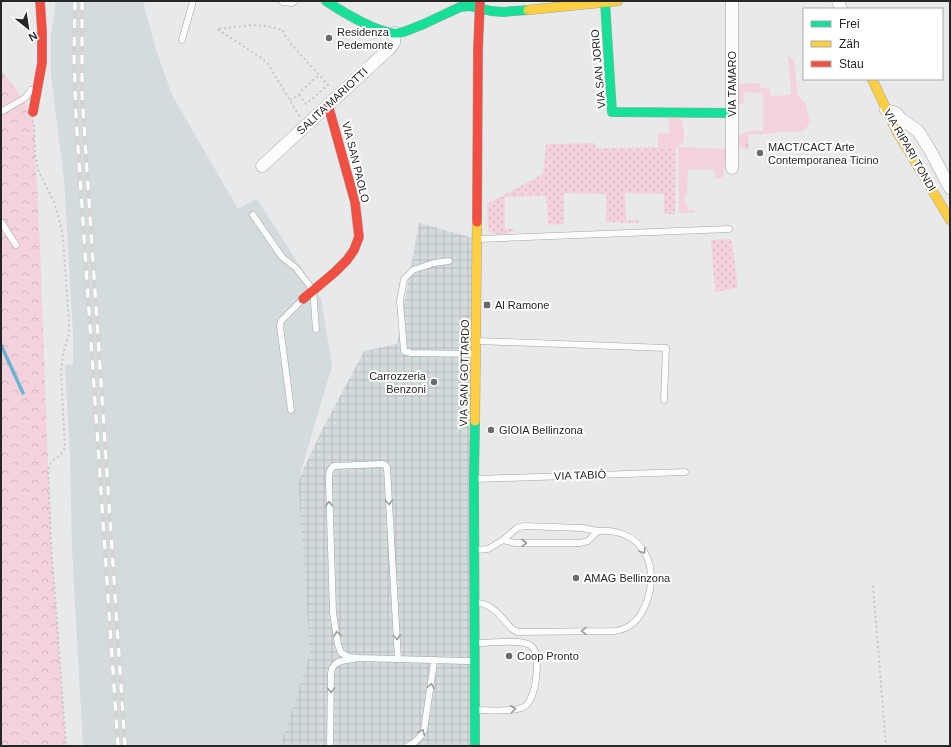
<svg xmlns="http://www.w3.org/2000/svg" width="951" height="747" font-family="Arial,sans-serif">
<defs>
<pattern id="industrial-grid" width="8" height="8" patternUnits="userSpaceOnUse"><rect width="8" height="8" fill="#d4dbdd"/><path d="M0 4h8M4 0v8" fill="none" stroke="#b6bcbe"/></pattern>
<pattern id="grass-tufts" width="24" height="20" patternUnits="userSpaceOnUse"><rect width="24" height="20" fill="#f4d2dd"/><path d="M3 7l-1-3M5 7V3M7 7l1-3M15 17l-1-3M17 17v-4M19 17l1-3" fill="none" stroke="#d1b4be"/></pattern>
<pattern id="forest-crowns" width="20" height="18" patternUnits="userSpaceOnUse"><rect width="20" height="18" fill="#f4d2dd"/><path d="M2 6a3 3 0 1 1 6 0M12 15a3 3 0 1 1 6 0" fill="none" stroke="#d1b4be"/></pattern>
<pattern id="park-dots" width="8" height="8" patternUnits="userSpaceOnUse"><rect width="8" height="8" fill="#f4d2dd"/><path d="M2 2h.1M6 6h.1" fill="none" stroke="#d1b4be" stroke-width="1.8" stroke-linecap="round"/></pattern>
</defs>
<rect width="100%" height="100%" fill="#e7e9ea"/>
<path fill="#d4dbdd" d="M 56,1 L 143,1 L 155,47 L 172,95 L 238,209 L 257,199 L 321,299 L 332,366 L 298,481 L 310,653 L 285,732 L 278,746 L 83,746 L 72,549 L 70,456 L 65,365 L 73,364 L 73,335 L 64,179 L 51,77 L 51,34 Z"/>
<path fill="url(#industrial-grid)" d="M 419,223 L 477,239 L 475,746 L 278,746 L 285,732 L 310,653 L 298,481 L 321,432 L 364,351 L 397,344 Z"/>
<path fill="url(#grass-tufts)" d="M 781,130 L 780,132 L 748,135 L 749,150 C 741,147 736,147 736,138 L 748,131 Z"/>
<path fill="url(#forest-crowns)" d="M 1,70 L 33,112 L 40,245 L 51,543 L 66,746 L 1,746 Z"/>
<path fill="url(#park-dots)" d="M 595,143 L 596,148 L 676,147 L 675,214 L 664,214 L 664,194 L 625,193 L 626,220 L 639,220 L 638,223 L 606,222 L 606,194 L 564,193 L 564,224 L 548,225 L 546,196 L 505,197 L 505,229 L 515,229 L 514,231 C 507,234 494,236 488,231 L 487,204 L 543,174 L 546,144 Z
M 729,239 L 732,241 L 738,288 L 715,292 L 711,240 Z"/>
<path fill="#f4d2dd" d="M 788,56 L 794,60 L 798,96 L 806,104 L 810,124 L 801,132 L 780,132 L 781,130 L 763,131 L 763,93 L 743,92 L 744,103 L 737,104 L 738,84 L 760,83 L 760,88 L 769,88 L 771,96 L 791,95 Z
M 669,118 L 681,118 L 684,132 L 684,141 L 679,147 L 727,149 L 723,179 L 715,178 L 714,170 L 688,170 L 687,195 L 685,195 L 685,203 L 687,203 L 688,210 L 695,210 L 695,213 L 679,213 L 678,147 L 658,148 L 658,133 L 669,133 Z"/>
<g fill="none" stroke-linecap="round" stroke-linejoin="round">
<path stroke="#6bb4d1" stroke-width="3.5" d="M 1,345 L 23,393"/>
<defs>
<path id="lane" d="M 283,2 L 292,3 L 295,1
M 182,40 L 193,1
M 1,112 L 25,98 L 31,90
M 253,215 L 282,257 L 296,268 L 313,290 L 316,329
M 1,222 L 16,245
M 479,239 L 729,229
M 449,261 L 434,263 L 413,270 L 404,279 L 400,301 L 404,351 L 411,353 L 474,354
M 478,341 L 666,348 L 664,400
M 291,410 L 280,326 L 281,321 L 303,299
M 476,479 L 685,472
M 503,540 L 517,528 L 524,526 L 582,528 L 598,531
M 476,550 L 488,549 L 503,540 L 515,543 L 580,543 L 588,541 L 598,531 C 641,528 660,563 647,601 C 644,609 639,619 632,624 C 627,628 621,630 615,631 L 518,632 L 514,630 L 511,628 C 502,618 492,603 477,603
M 478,643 C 490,643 520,639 530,645 C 542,652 536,689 530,700 C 528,704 525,707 521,708 C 512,712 489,710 478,710
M 398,659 L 387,468 L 385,465 L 383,464 L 334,466 C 328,469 329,478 329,484 L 333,613 L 338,645 L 341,653 L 349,657 L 360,658 L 466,661 L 473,661
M 330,746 L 331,673 C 333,660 343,661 354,659
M 408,746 C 416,742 421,738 424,730 L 433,669 L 434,660"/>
<path id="street" d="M 838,1 L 841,9
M 886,110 L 896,113 L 901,119 L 918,131 L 930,150 L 950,188
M 262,166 L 389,49 L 394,43 L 395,33
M 732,168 L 732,1"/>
<path id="fast" d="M 326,1 C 341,11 380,35 398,33 C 407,32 415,27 424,24 C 436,18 448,13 460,7 L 470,6 L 491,11 L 503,12 L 528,10
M 605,2 L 612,112 L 732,113
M 475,421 L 474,479 L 475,746"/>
<path id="slow" d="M 528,10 L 618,1
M 872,79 L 897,132 L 950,220
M 475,421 L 477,222"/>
<path id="jam" d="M 33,112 L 42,63 L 42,31 L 40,1
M 477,222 L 478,49 L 480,1
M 303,299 L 335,272 L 347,260 L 354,250 L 359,237 L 355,202 L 328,105"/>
</defs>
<use href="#lane" stroke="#a3a4a5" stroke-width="7"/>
<use href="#street" stroke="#a3a4a5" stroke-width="13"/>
<use href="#fast" stroke="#a3a4a5" stroke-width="10"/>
<use href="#slow" stroke="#a3a4a5" stroke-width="10"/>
<use href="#jam" stroke="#a3a4a5" stroke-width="10"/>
<path stroke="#c6c6c7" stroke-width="2" stroke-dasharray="2 3" stroke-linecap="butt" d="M 299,95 L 300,92 L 319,75
M 290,100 L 299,95 L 306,104 L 328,85 L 291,44 L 284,34 L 283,30 L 266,26 L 252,25 L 217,29 L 263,59 L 268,64 L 300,117
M 34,125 L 35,156 L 37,163 L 38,170 L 54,202 L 60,223 L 63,238 L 69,323 L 69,333 L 63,354 L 61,370 L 65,448 C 60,459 49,459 48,471 L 51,543 L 66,746
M 873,586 L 886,746"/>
<use href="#lane" stroke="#fbfcfc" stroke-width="6"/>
<use href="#street" stroke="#fbfcfc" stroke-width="12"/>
<use href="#fast" stroke="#16e098" stroke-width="9"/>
<use href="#slow" stroke="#ffcf43" stroke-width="9"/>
<use href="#jam" stroke="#f24e42" stroke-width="9"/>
<defs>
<path id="rail" d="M 75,1 L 74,58 L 76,117 L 118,746
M 82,1 L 82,95 L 125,746"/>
</defs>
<use href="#rail" stroke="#d3d4d4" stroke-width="4.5"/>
<use href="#rail" stroke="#fff" stroke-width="3" stroke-dasharray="9" stroke-linecap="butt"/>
</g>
<defs><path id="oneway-chevron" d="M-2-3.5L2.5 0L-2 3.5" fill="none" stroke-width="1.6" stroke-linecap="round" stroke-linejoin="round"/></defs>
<g stroke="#9b9c9d">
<use href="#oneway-chevron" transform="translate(389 502) rotate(87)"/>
<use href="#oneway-chevron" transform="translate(329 504) rotate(-92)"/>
<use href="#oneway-chevron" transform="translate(524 543)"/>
<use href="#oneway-chevron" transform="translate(643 551) rotate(57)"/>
<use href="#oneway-chevron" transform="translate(584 631) rotate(179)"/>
<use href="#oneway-chevron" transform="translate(337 634) rotate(-99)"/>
<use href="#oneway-chevron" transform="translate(397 637) rotate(87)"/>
<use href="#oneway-chevron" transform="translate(431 686) rotate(-82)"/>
<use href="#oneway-chevron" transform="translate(331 690) rotate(90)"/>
<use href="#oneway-chevron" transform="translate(513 709) rotate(-7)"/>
<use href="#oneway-chevron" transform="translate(422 732) rotate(-66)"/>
</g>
<g fill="#6a6b6c" stroke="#fff" stroke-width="1.5">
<circle cx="329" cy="38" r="4"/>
<circle cx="760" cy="153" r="4"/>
<rect x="483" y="301" width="8" height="8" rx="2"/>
<circle cx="434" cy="382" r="4"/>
<circle cx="491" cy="430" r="4"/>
<circle cx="576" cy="578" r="4"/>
<circle cx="509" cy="656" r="4"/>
</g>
<g text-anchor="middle" stroke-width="4" stroke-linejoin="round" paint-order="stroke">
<g font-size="11" fill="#262728" stroke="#fff" text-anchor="start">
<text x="337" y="36">Residenza<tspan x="337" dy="13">Pedemonte</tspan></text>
<text x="768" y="151">MACT/CACT Arte<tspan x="768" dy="13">Contemporanea Ticino</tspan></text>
<text x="495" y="309">Al Ramone</text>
<text x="426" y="380" text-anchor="end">Carrozzeria<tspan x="426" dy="13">Benzoni</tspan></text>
<text x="499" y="434">GIOIA Bellinzona</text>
<text x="584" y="582">AMAG Bellinzona</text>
<text x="517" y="660">Coop Pronto</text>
</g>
<g font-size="11" fill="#262728" stroke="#fff">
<text transform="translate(598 69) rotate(-95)" y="4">VIA SAN JORIO</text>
<text transform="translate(732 84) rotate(-90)" y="4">VIA TAMARO</text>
<text transform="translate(332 101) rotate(-43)" y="4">SALITA MARIOTTI</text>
<text transform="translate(910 150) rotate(60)" y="4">VIA RIPARI TONDI</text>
<text transform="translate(356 162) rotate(76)" y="4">VIA SAN PAOLO</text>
<text transform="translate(464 373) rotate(-89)" y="4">VIA SAN GOTTARDO</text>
<text transform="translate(580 475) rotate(-2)" y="4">VIA TABIÒ</text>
</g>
</g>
<rect width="951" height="747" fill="none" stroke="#262728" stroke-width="4"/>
<rect x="803" y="8" width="140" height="72" fill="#ffffff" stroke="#a8a9a9"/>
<rect x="811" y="21" width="20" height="6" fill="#16e098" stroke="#a8a9a9"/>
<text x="839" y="28" font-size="12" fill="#262728">Frei</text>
<rect x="811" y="41" width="20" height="6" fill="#ffcf43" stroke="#a8a9a9"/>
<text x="839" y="48" font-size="12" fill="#262728">Zäh</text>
<rect x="811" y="61" width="20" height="6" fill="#f24e42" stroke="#a8a9a9"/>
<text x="839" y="68" font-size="12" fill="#262728">Stau</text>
<g transform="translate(28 28) rotate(150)" stroke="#ffffff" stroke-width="3" paint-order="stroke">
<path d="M0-3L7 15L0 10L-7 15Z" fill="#262728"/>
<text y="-6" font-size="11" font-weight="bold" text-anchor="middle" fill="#262728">N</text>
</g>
</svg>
